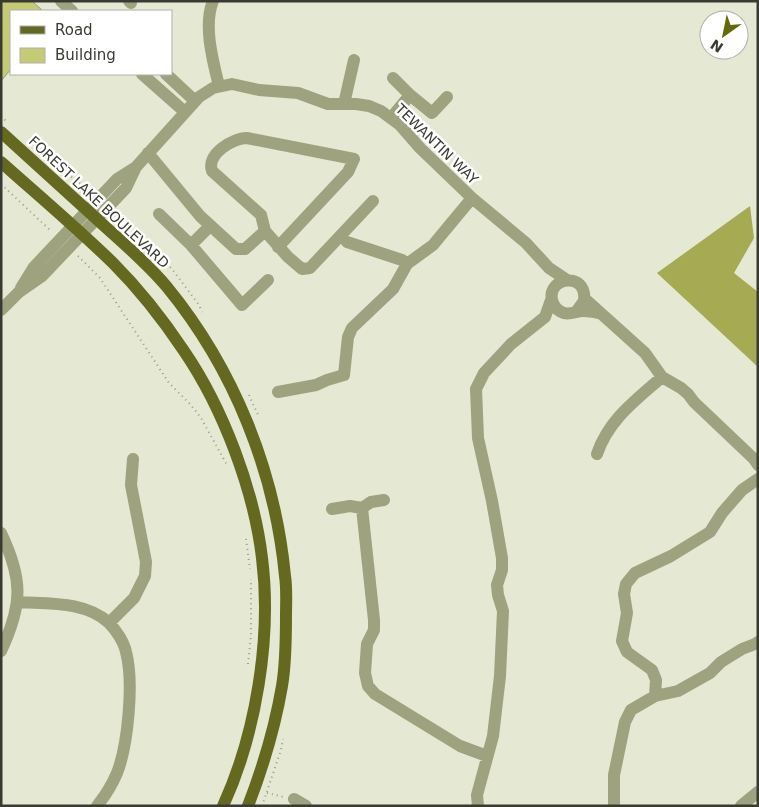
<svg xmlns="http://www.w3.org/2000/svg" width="759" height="807" font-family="'DejaVu Sans',sans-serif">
<rect width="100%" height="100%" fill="#e5e8d2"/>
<path fill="#a5aa53" d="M 750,206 L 754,238 L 734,273 L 758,292 L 758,367 L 657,273 Z"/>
<path fill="#c5cb74" stroke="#959884" d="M 1,1 L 32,1 L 43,11 L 11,11 L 11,69 L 1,81 Z"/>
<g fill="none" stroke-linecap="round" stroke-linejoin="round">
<path stroke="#9a9c8c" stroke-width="2" stroke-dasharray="1 4" stroke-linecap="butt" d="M 1,116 L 7,122
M 63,171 L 90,190
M 1,184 L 51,231
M 118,214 L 123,223 L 133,230 L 172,269 L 199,305 L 202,312
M 78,256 L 100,278 L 169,383 L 190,404 L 201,418 L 227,465
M 249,395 L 258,415
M 246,539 L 250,569
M 248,664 L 251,635 L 251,579
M 267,793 L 284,797
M 262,806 L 281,750 L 283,739"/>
<path stroke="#9ea27e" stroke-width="12" d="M 61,1 L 72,11
M 129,1 L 131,3
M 213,1 C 203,25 213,62 219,86
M 142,74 L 185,112
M 166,74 L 195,101
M 393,78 L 410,95 L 432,113 L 447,97
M 344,104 L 354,60
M 391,118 L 410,95
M 148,153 L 200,216 L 236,249 L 245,249 L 265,231
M 159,214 L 191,245 L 242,305 L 268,280
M 347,242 L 402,260 L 407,264
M 191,245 L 210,226
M 278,247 L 348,172 L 354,159 L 247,138 C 233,138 206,154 212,171 L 261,215 L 265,231 L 288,257 L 302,269 L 310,268 L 373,201
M 21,288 L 34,267 L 117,179 L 136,167
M 585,299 L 645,353 L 662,377 L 681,388 L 688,394 L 694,402 L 754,459 L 758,465
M 1,310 L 19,292 L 42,276 L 126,188 L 136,167 L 199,97 L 213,88 L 232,84 L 259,90 L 298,93 L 328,104 L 356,104 L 369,106 L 381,111 L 400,125 L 420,148 L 472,198 L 526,243 L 549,268 L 567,280
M 576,312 L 584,301 C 588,269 543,278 553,303 C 555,308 558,311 564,313 C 570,315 577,311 583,311 C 588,311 594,312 599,313
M 278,392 L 316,385 L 327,380 L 344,375 L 348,337 L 352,328 L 393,289 L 407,264 L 433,245 L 472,198
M 597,454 C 609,419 636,400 662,377
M 362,508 L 374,620 L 374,630 L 367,644 L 365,673 L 368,686 L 375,694 L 460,746 L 487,756
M 332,509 L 350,506 L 362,508 L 371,502 L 384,500
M 1,533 C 23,579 23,604 1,651
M 18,602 C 48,604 86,601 109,623 C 116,630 124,642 126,652 C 134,682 128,745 117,773 C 112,785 105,796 97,806
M 109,623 L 134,598 L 145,576 L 146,562 L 131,485 L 133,459
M 655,696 L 656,680 L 652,670 L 627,652 L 622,641 L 627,613 L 624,594 L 626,584 L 635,573 L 671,556 L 710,532 L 722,513 L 742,490 L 758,479
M 294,799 L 306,806
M 478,806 L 477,795 L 493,736 L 500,676 L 503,611 L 498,595 L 497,585 L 502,570 L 502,558 L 492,501 L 478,438 L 476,389 L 484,373 L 511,344 L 545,317 L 551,300
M 614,806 L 614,775 L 625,722 L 631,710 L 655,696 L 678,691 L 710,673 L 721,662 L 742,649 L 755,644 L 758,642
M 741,806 L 758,792"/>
<path stroke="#656920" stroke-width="12" d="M 1,132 C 34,162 67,192 100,222 C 123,243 147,263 167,287 C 234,369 275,471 285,576 C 287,589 286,602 286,615 C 286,638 286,663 282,686 C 275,727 263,767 248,806
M 1,162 C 38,195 77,228 113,263 C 139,289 164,321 184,351 C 223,408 254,490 262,558 C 272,637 256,734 223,806"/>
</g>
<g text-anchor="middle" stroke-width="5" stroke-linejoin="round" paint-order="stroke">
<g font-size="14" fill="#393a32" stroke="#fff">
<text transform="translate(437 144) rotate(44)" y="5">TEWANTIN WAY</text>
<text transform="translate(99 202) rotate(43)" y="5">FOREST LAKE BOULEVARD</text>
</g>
</g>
<rect width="759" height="807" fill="none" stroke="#393a32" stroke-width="5"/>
<rect x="10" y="10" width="162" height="65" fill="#ffffff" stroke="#b0b0ad"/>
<rect x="20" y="26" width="25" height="8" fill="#656920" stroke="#b0b0ad"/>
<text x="55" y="35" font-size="15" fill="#393a32">Road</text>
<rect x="20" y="48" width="25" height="15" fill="#c5cb74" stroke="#b0b0ad"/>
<text x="55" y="60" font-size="15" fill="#393a32">Building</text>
<g transform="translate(724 35) rotate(213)"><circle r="24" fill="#ffffff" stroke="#b0b0ad"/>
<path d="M0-4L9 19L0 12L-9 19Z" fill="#656907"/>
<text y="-8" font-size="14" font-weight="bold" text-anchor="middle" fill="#393a32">N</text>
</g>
</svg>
